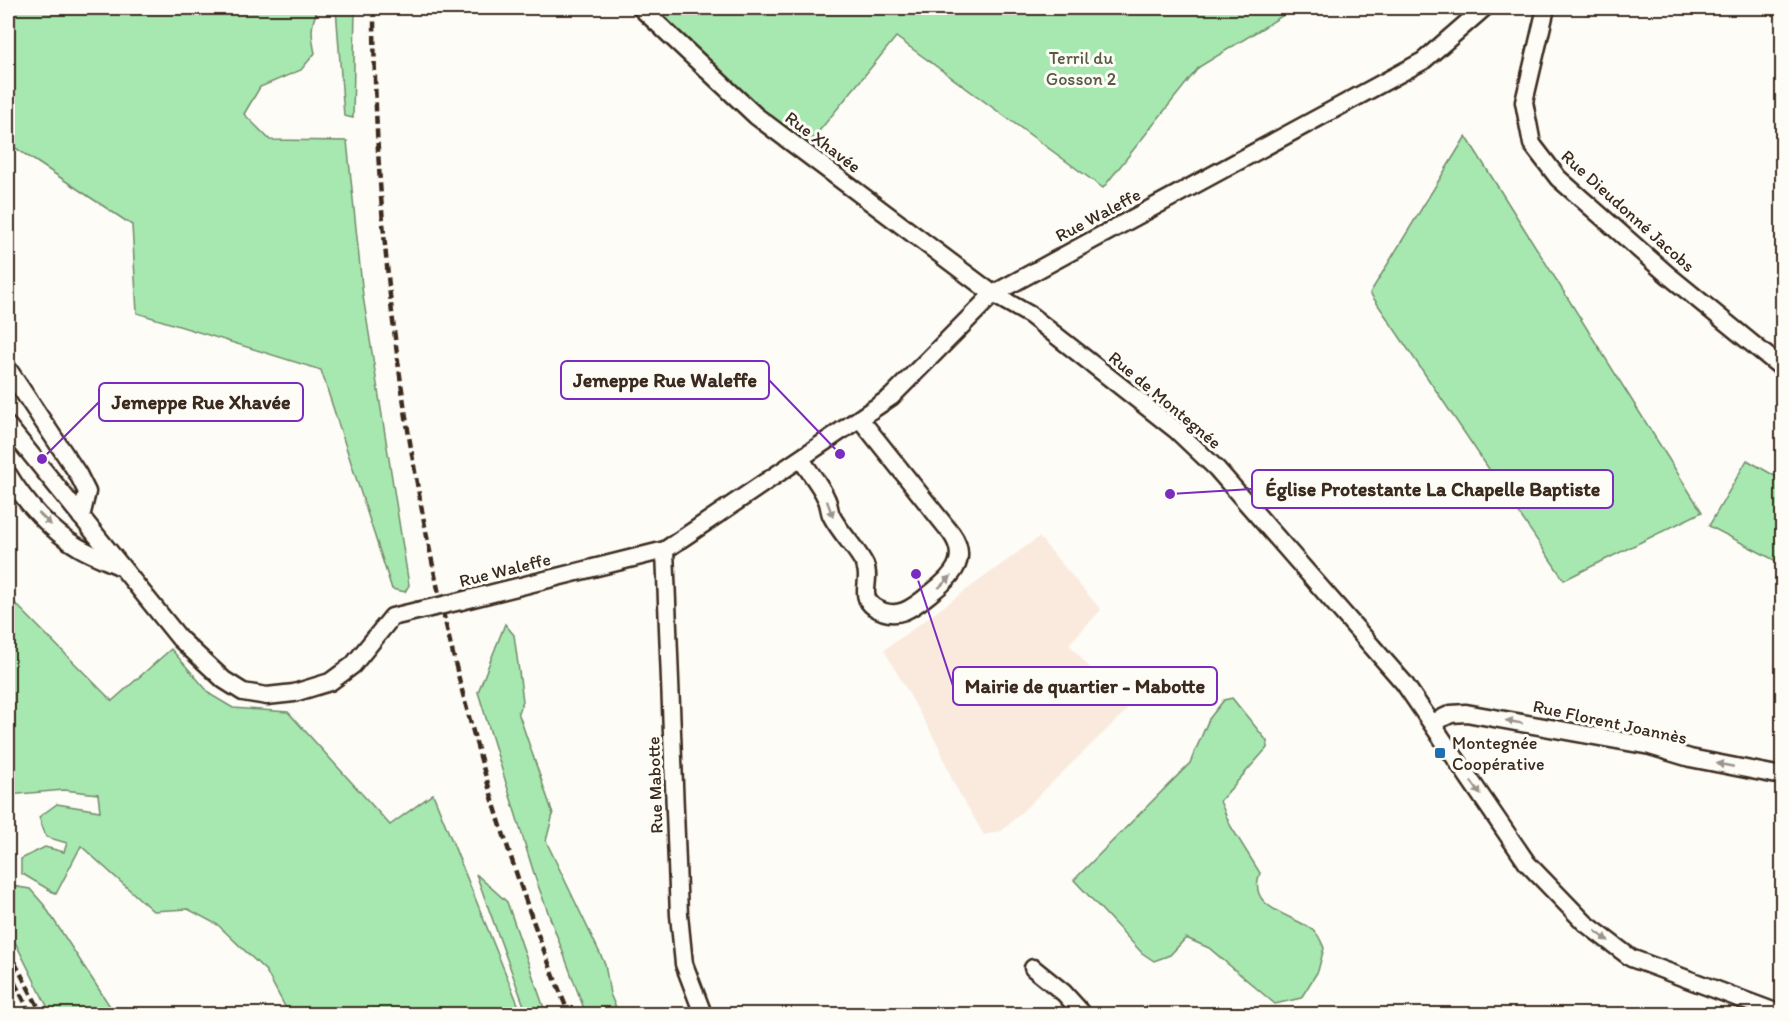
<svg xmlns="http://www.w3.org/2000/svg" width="1790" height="1022" viewBox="0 0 1790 1022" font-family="Itim,sans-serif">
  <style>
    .built { fill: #faeade }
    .green { fill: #a7e8b1; stroke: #718968; stroke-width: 1.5 }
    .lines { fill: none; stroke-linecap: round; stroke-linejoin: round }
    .minor-casing { stroke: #3b2a1e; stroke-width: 21 }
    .minor { stroke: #fdfcf7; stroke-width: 16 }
    .rail { stroke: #3b2a1e; stroke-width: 4.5; stroke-dasharray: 9 4.5; stroke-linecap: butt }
    .minor-bridge-casing { stroke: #3b2a1e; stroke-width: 21; stroke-linecap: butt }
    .minor-bridge { stroke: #fdfcf7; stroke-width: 16 }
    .oneway { fill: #9c938a }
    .poi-dot { fill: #1f6fb2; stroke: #fdfcf7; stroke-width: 2 }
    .labels { text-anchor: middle; stroke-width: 6; stroke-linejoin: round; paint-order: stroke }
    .park-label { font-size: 18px; fill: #565a43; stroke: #fdfcf7 }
    .street-label { font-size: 18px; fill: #3b2a1e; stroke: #fdfcf7 }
    .poi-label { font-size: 18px; fill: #3b2a1e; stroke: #fdfcf7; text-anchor: start }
    .leader { fill: none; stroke: #7b2cbf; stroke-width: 2 }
    .callout-dot { fill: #7b2cbf; stroke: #fdfcf7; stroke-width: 2 }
    .callout { fill: #fdfcf7; stroke: #7b2cbf; stroke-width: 2 }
    .callout-label { font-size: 20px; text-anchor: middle; font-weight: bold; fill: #3b2a1e }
  </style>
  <rect width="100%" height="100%" fill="#fdfcf7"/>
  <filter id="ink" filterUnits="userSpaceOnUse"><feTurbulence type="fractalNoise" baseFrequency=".0167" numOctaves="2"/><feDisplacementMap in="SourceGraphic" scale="12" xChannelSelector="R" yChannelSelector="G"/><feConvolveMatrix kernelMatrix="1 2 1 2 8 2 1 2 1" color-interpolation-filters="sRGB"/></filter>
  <g filter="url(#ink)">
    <!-- built -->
    <path class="built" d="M1039 537 1101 610 1069 644 1127 710 1002 831 984 835 953 782 939 747 884 650Z"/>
    <!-- green -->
    <path class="green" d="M8 8H319C310 23 311 35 315 53L301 70 260 87 244 114 270 140 347 141 363 296 409 585 405 592 392 589 321 370 137 313 132 225 8 143Z
      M336 8H355L353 118 344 116Z
      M646 8H1295L1199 67 1103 188 896 37 802 152Z
      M1466 136 1702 512 1564 580 1370 293Z
      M1747 460 1782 480V564L1709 526Z
      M8 596 112 701 171 649 211 695 233 708 288 712 390 825 433 794 522 1014H289L266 971 218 925 188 909 153 911 81 846 56 894 21 873V859L45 847 64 852 67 843 46 837 39 817 57 804 100 811 98 794 64 790 8 795Z
      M505 624 514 635 523 701 518 712 553 814 546 841 605 964 610 994 619 1014H586L536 880 478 692Z
      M1232 698 1267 741V748L1220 801 1230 825 1260 873C1245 911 1298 915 1315 932 1319 935 1322 944 1324 948L1318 971 1301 998 1275 1004 1209 948 1186 938 1170 955 1154 961 1142 953 1074 880 1190 763 1209 719 1224 700Z
      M476 874 507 902 546 1014H527Z
      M8 883 12 886 30 889 44 905 115 1014H51L8 928Z"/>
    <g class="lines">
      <defs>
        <path id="minor" d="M641 8 756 116 993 294 1030 315 1176 430 1217 469 1404 683 1527 863 1585 923 1631 958 1781 1014
          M1546 8 1524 102 1532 144 1558 178 1668 275 1782 368
          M8 369 78 474 87 492 81 517
          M8 426 180 639 224 680 243 692 267 696 294 693 330 682 353 665 392 617 417 611
          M801 459C809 472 820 484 826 498 829 503 829 510 831 515 840 533 856 547 865 565 872 580 858 596 874 607 897 622 914 607 931 593 952 577 970 559 951 533L860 419
          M8 474C24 501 51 532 80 548 92 555 106 560 119 566
          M665 550 679 915 684 964 703 1014
          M461 601 665 550 891 397 993 294 1423 61 1484 8
          M1432 723 1451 714 1466 713 1650 746 1690 758 1782 776
          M1033 968 1064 993 1083 1014"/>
      </defs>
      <!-- minor casing -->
      <use href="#minor" class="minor-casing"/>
      <!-- minor -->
      <use href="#minor" class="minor"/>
      <!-- rail -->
      <path class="rail" d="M374 8C374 341 442 706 569 1014
        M8 950 42 1014
        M8 970 31 1014"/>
      <defs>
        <path id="minor-bridge" d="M417 611 461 601"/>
      </defs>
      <!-- minor-bridge casing -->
      <use href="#minor-bridge" class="minor-bridge-casing"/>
      <!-- minor-bridge -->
      <use href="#minor-bridge" class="minor-bridge"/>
    </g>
    <!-- one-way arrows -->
    <defs><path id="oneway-solid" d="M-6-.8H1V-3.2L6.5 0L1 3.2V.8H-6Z" transform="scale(1.5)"/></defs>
    <g class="oneway">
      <use href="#oneway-solid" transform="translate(830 509) rotate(70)"/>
      <use href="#oneway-solid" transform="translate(45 519) rotate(44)"/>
      <use href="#oneway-solid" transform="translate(945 582) rotate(-43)"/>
      <use href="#oneway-solid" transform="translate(1514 722) rotate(-170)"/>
      <use href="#oneway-solid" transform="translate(1725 765) rotate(-169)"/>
      <use href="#oneway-solid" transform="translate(1476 788) rotate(55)"/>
      <use href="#oneway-solid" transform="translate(1602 936) rotate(37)"/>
    </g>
  </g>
  <!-- markers -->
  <rect class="poi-dot" x="1434" y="747" width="12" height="12" rx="3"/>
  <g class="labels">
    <!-- park labels -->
    <g class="park-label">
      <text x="1081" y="64">Terril du<tspan x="1081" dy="21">Gosson 2</tspan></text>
    </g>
    <!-- street labels -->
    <g class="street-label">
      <text transform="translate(823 142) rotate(37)" y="6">Rue Xhavée</text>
      <text transform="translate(1628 211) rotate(42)" y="6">Rue Dieudonné Jacobs</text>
      <text transform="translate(1098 215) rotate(-28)" y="6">Rue Waleffe</text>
      <text transform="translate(1165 400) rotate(40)" y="6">Rue de Montegnée</text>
      <text transform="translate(505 570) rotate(-14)" y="6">Rue Waleffe</text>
      <text transform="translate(1610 722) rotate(12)" y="6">Rue Florent Joannès</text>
      <text transform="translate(655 785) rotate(-92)" y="6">Rue Mabotte</text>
    </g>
    <!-- poi labels -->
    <g class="poi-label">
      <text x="1452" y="749">Montegnée<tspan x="1452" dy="21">Coopérative</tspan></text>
    </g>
  </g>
  <!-- callouts -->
  <path class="leader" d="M840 454L769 380M42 459L99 402M1170 494L1252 489M916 574L953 686"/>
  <g class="callout-dot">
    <circle cx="840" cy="454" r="6"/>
    <circle cx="42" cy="459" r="6"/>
    <circle cx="1170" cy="494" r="6"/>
    <circle cx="916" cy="574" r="6"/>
  </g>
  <g class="callout">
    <rect x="561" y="361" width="208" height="38" rx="6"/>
    <rect x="99" y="383" width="204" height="38" rx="6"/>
    <rect x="1252" y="470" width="361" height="38" rx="6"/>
    <rect x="953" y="667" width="264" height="38" rx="6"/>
  </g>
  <g class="callout-label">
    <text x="665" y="387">Jemeppe Rue Waleffe</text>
    <text x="201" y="409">Jemeppe Rue Xhavée</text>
    <text x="1433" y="496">Église Protestante La Chapelle Baptiste</text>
    <text x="1085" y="693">Mairie de quartier - Mabotte</text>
  </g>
  <!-- margin -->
  <rect width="1790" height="1022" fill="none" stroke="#fdfcf7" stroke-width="30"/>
  <rect x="15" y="15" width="1760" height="992" fill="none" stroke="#3b2a1e" stroke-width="2" filter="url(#ink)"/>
</svg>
